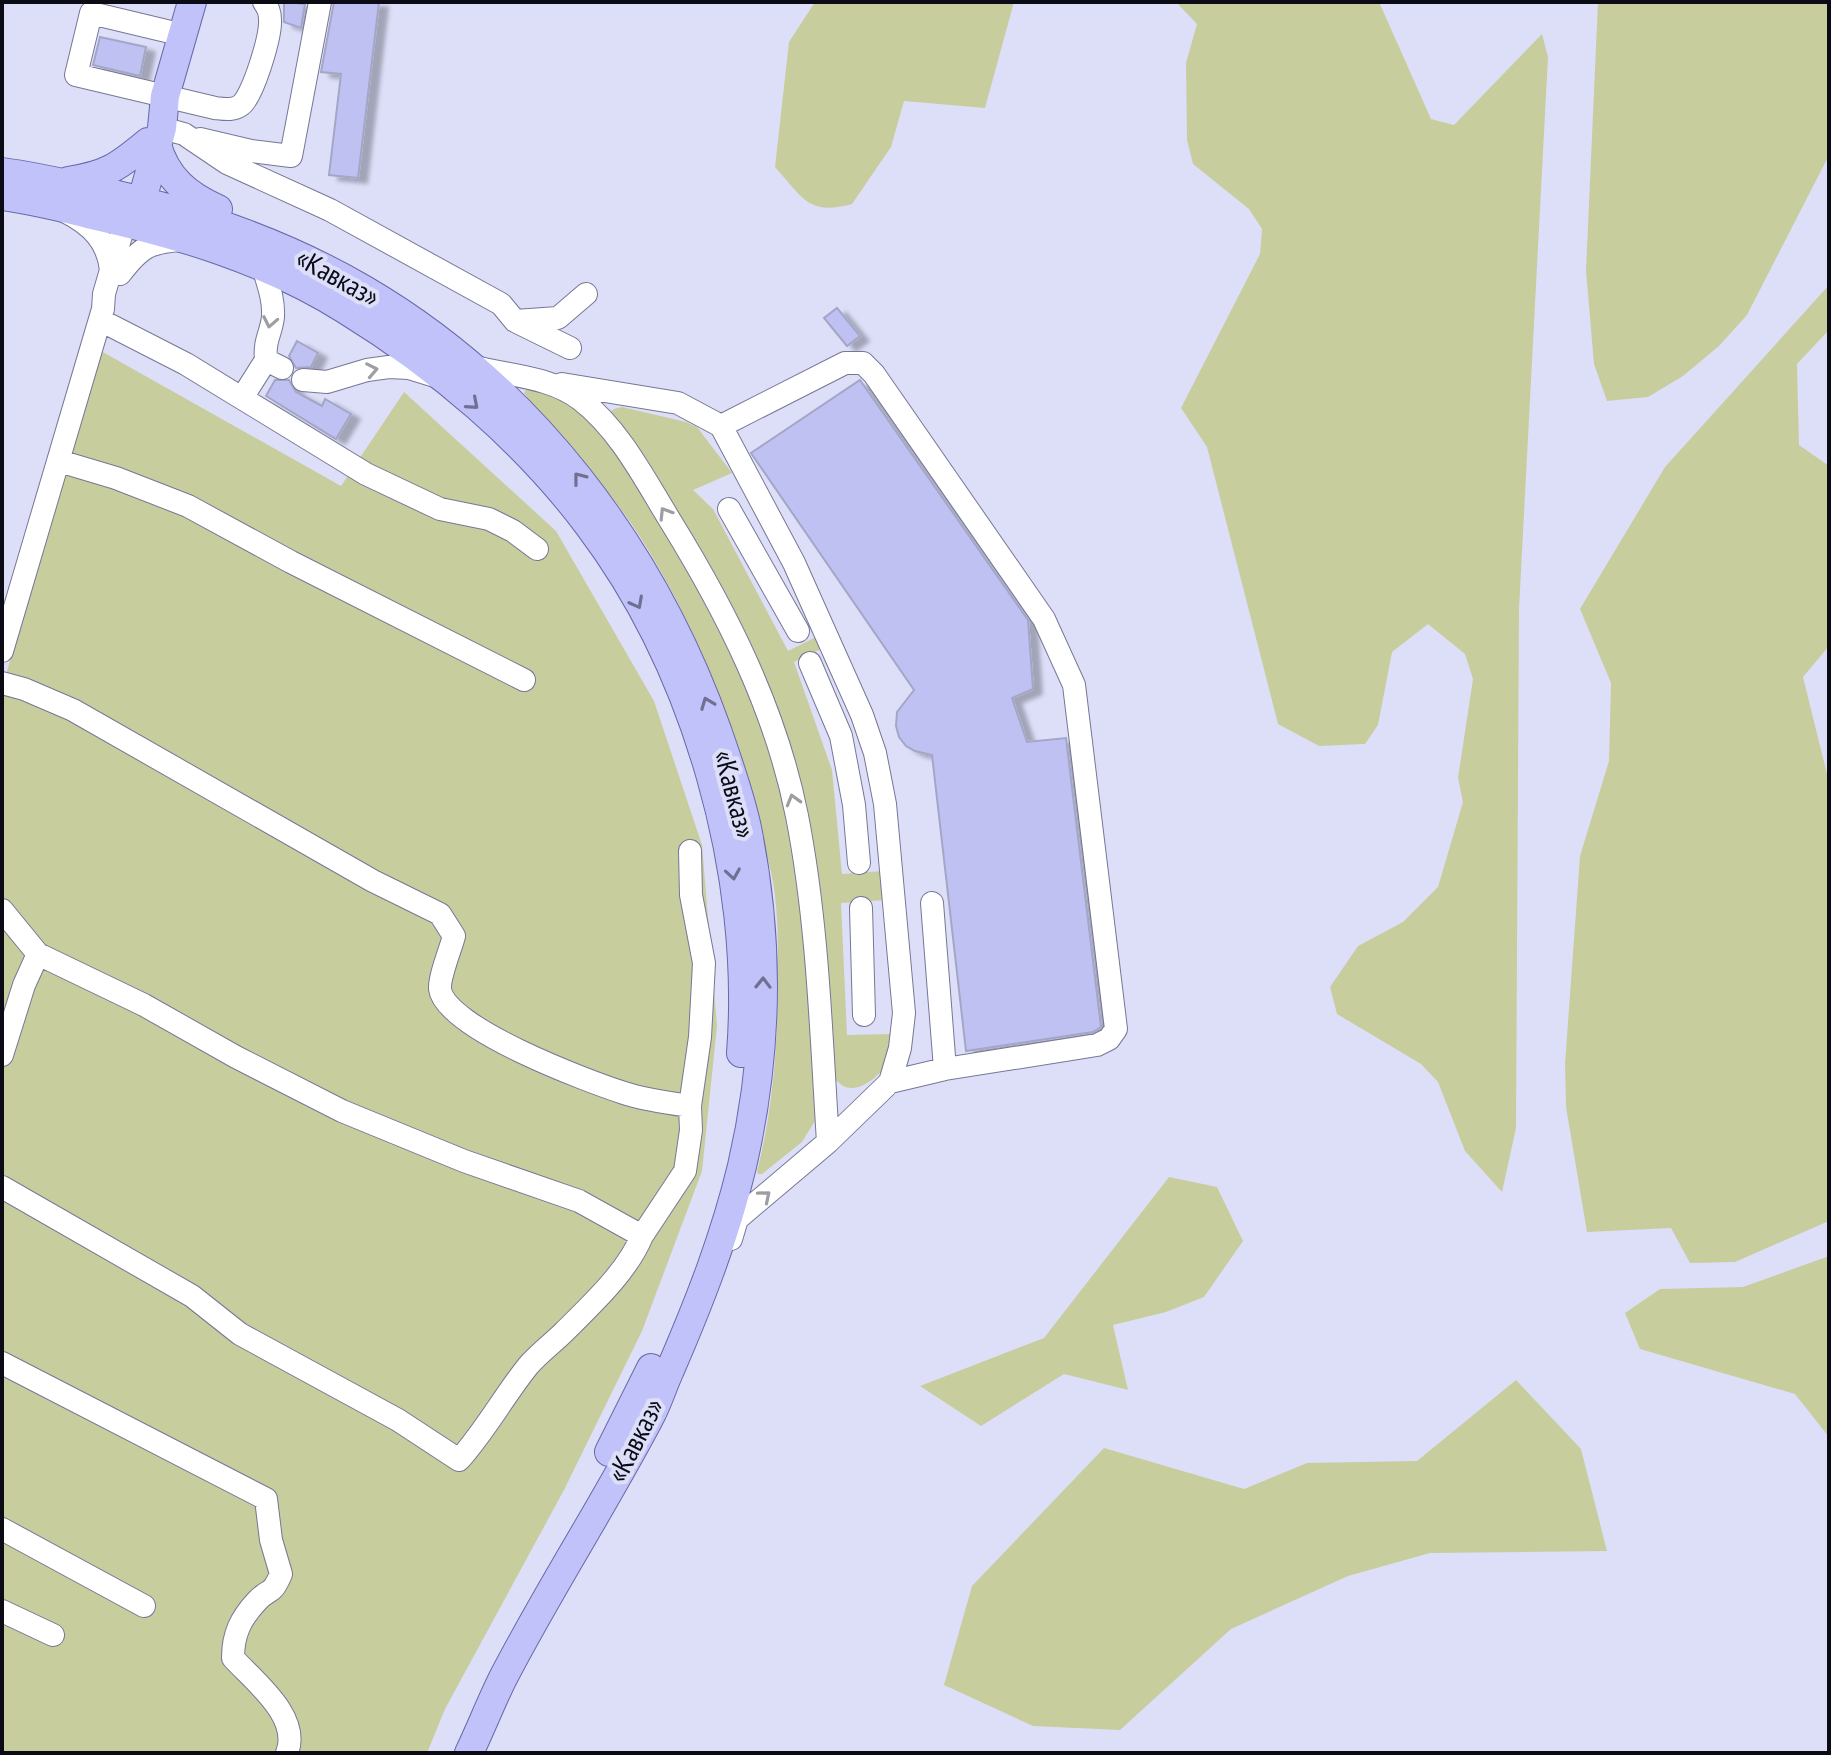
<svg xmlns="http://www.w3.org/2000/svg" width="1831" height="1755" viewBox="0 0 1831 1755" font-family="'PT Sans Narrow',sans-serif">
  <style>
    .green { fill: #c8cd9e }
    .building { fill: #bfc1f2; stroke: #a4a6c6; stroke-width: 2; filter: url(#shadow) }
    .lines { fill: none; stroke-linecap: round; stroke-linejoin: round }
    .minor-casing { stroke: #767795; stroke-width: 24 }
    .major-casing { stroke: #6768a8; stroke-width: 30 }
    .minor { stroke: #fff; stroke-width: 22 }
    .major { stroke: #c2c2fa; stroke-width: 28 }
    .oneway { stroke: #9d9da2 }
    .oneway2 { stroke: #707093 }
    .labels { text-anchor: middle; stroke-width: 8; stroke-linejoin: round; paint-order: stroke }
    .street-label { font-size: 28px; fill: #0b0b16; stroke: #dddff9 }
  </style>
  <defs>
    <filter id="shadow"><feDropShadow dx="9" dy="5" stdDeviation="2" flood-color="#0004"/></filter>
  </defs>
  <rect width="100%" height="100%" fill="#dddff9"/>
  <!-- green -->
  <path class="green" d="M815 2H1014L985 108 904 101 891 147 852 204C808 216 803 198 775 167L789 42Z
    M1176 2H1379L1431 119 1454 125 1542 34 1548 57 1519 609 1516 1128 1502 1192 1465 1151 1438 1082 1421 1064 1337 1014 1330 987 1358 946 1403 922 1438 887 1463 802 1458 778 1473 679 1465 654 1428 624 1392 652 1378 725 1365 744 1319 746 1278 724 1207 447 1181 408 1260 254 1262 229 1249 209 1193 164 1187 140 1186 63 1197 24Z
    M1598 2H1829V159L1826 161 1747 315 1719 346 1683 376 1648 397 1607 401 1594 364 1586 271Z
    M1829 285V330L1797 364 1799 445 1829 466V646L1803 677 1829 782V1221L1735 1262 1690 1263 1671 1228 1587 1232 1566 1107 1565 1064 1580 856 1609 761 1611 683 1580 609 1665 467Z
    M101 351 341 486 404 392 556 531 654 701 702 845 717 1026 702 1171 642 1331 564 1490 445 1709 427 1753H2V688Z
    M527 388 565 398 604 435 688 565 734 652 762 722 789 821 803 917 813 1015 815 1121 802 1142 762 1174H758L757 1171C774 1106 778 1039 778 973 778 945 778 916 774 888 771 868 765 849 760 829 736 724 694 620 635 529 602 480 560 439 524 393Z
    M622 407 686 422 697 427 732 473 693 490 713 509 788 651 820 635 823 648 794 662 832 770 842 874 882 871 886 900 841 903 847 1035 891 1034C890 1042 890 1053 888 1061 883 1073 864 1089 851 1088 844 1088 839 1083 834 1078L776 716 609 413 614 409Z
    M1169 1177 1217 1187 1243 1241 1204 1297 1166 1312 1113 1325 1128 1390 1064 1374 981 1426 920 1386 1044 1338Z
    M1829 1256V1437L1795 1394 1640 1349 1625 1313 1660 1289 1743 1287Z
    M1516 1380 1581 1449 1607 1551 1430 1553 1348 1576 1231 1629 1120 1730 1033 1726 944 1685 972 1586 1104 1448 1244 1489 1307 1463 1417 1461Z"/>
  <!-- building -->
  <path class="building" d="M284 2 305 4 301 28 284 22Z
    M334 2H379L358 178 329 175 341 74 321 72Z
    M100 37 146 47 140 76 93 65Z
    M837 308 860 336 847 346 824 318Z
    M297 341 318 353 311 367 296 368 289 356Z
    M275 380H289L296 392 322 406 325 399 351 414 336 439 266 396Z
    M860 380 1028 620 1033 689 1012 698 1027 742 1066 738 1101 1027 1093 1032 966 1051 932 755 915 751 906 746 899 737 896 726 897 712 914 690 751 453Z"/>
  <g class="lines">
    <defs>
      <path id="minor" d="M183 35 91 13 76 75 215 108C224 109 233 111 241 105 253 96 271 36 270 20 270 12 268 8 264 2
        M162 128 184 134 227 163 330 210 501 304 515 321 558 318 586 294
        M200 139 251 151 291 156 320 2
        M66 212C92 225 108 242 111 270
        M263 267C268 284 274 299 273 317 271 334 264 340 266 360L282 368
        M120 274C140 248 148 242 182 240
        M100 320 186 364 366 474 440 509 489 519 513 531 537 549
        M517 322 570 348
        M472 366C508 376 550 376 581 400 620 430 645 480 671 522 727 613 776 710 797 816 818 923 821 1034 828 1142L737 1219 731 1239
        M303 380 327 382 367 370 389 367 409 368 435 376
        M562 384 678 403 721 426 794 563 862 715 875 753 885 804 904 1013 900 1048 890 1082 828 1142
        M242 398 266 360
        M721 426 845 363H863L874 374 1044 619 1074 685 1116 1029 1109 1039 1097 1045 945 1069
        M59 461 116 478 188 506 291 562 524 680
        M729 509 798 631
        M2 651 103 309 104 294 125 222
        M810 663 841 736 854 805 859 863
        M2 683 24 689 73 710 373 881 440 914 454 936C451 948 439 977 440 989 445 1028 587 1081 624 1093 645 1100 668 1103 690 1106L700 1037 704 963 691 895 690 851
        M861 908 864 1015
        M2 910 38 954 144 1005 236 1057 342 1111 464 1161 579 1201 642 1236 685 1171 691 1130 690 1106
        M2 1055 24 985 38 954
        M890 1082 945 1069 932 903
        M2 1187 192 1296 240 1334 398 1420 459 1460C485 1431 504 1396 528 1366 539 1353 553 1343 564 1332 592 1304 627 1272 642 1236
        M2 1363 266 1499 271 1540 281 1574C271 1597 270 1587 257 1601 240 1619 233 1635 233 1658 255 1682 301 1717 287 1753
        M2 1529 144 1606
        M2 1611 53 1635"/>
      <path id="major" d="M157 145C166 178 188 196 218 209
        M2 172C40 177 76 186 113 194 201 215 284 243 363 289 531 387 652 548 717 730 728 762 740 795 747 828 770 941 768 1054 742 1166 725 1237 699 1303 670 1370 663 1385 658 1402 650 1417 604 1505 549 1589 503 1678 491 1702 481 1728 469 1753
        M68 181C107 175 118 167 148 142
        M2 196C31 200 60 207 88 214 178 234 267 260 346 310 437 366 525 440 589 526 697 669 755 875 741 1053
        M137 218 162 128 165 96 192 2
        M609 1452 651 1368"/>
    </defs>
    <!-- minor casing -->
    <use href="#minor" class="minor-casing"/>
    <!-- major casing -->
    <use href="#major" class="major-casing"/>
    <!-- minor -->
    <use href="#minor" class="minor"/>
    <!-- major -->
    <use href="#major" class="major"/>
  </g>
  <!-- one-way arrows -->
  <defs><path id="oneway-chevron" d="M-2-3.5L2.5 0L-2 3.5" fill="none" stroke-width="1.6" stroke-linecap="round" stroke-linejoin="round" transform="scale(2)"/></defs>
  <g class="oneway">
    <use href="#oneway-chevron" transform="translate(270 322) rotate(101)"/>
    <use href="#oneway-chevron" transform="translate(372 370) rotate(-11)"/>
    <use href="#oneway-chevron" transform="translate(665 513) rotate(-122)"/>
    <use href="#oneway-chevron" transform="translate(793 800) rotate(-106)"/>
    <use href="#oneway-chevron" transform="translate(765 1196) rotate(-40)"/>
  </g>
  <g class="oneway2">
    <use href="#oneway-chevron" transform="translate(473 404) rotate(41)"/>
    <use href="#oneway-chevron" transform="translate(579 478) rotate(-128)"/>
    <use href="#oneway-chevron" transform="translate(637 603) rotate(62)"/>
    <use href="#oneway-chevron" transform="translate(707 703) rotate(-111)"/>
    <use href="#oneway-chevron" transform="translate(733 874) rotate(81)"/>
    <use href="#oneway-chevron" transform="translate(763 983) rotate(-89)"/>
  </g>
  <g class="labels">
    <!-- street labels -->
    <g class="street-label">
      <text transform="translate(338 277) rotate(29)" y="10">«Кавказ»</text>
      <text transform="translate(735 794) rotate(75)" y="10">«Кавказ»</text>
      <text transform="translate(635 1440) rotate(-63)" y="10">«Кавказ»</text>
    </g>
  </g>
  <!-- border -->
  <rect width="1831" height="1755" fill="none" stroke="#0b0b16" stroke-width="8"/>
</svg>
